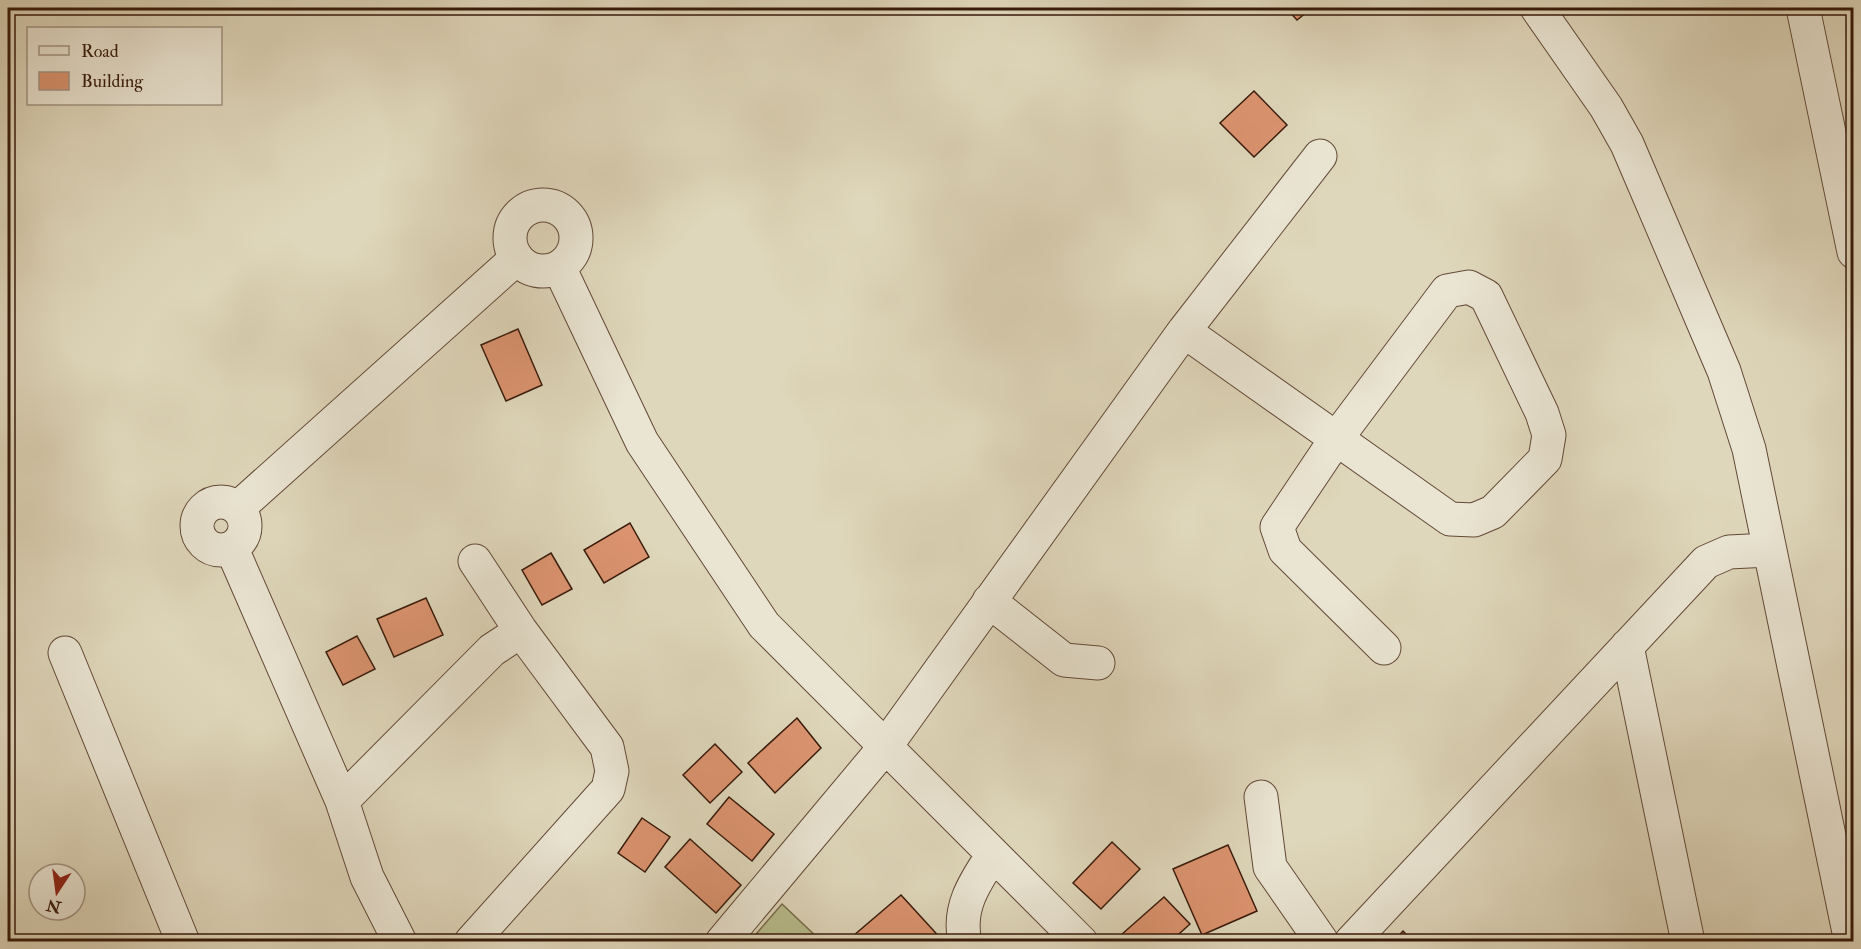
<svg xmlns="http://www.w3.org/2000/svg" width="1861" height="949" viewBox="0 0 1861 949" font-family="'IM FELL Double Pica',serif">
  <style>
    .green { fill: #b8bc8b; stroke: #786b4b; stroke-width: 1.5 }
    .building { fill: #dc9470; stroke: #381a0b; stroke-width: 1.5 }
    .lines { fill: none; stroke-linecap: round; stroke-linejoin: round }
    .street-casing { stroke: #624937; stroke-width: 35 }
    .street { stroke: #eae5d3; stroke-width: 33 }
  </style>
  <rect width="100%" height="100%" fill="#dfd7bb"/>
  <filter id="stains"><feTurbulence type="fractalNoise" baseFrequency=".00333" numOctaves="4"/><feColorMatrix values="0 0 0 0 .2 0 0 0 0 .09 0 0 0 0 .02 0 0 0 .5 -.17"/></filter>
  <radialGradient id="worn" r=".72"><stop offset=".6" stop-color="#630" stop-opacity="0"/><stop offset="1" stop-color="#630" stop-opacity=".3"/></radialGradient>
  <!-- green -->
  <path class="green" d="M782 904 821 941H750Z"/>
  <!-- building -->
  <path class="building" d="M1286 8H1312L1297 20Z
    M1254 91 1287 125 1254 157 1220 123Z
    M518 329 542 385 506 401 481 345Z
    M630 523 649 557 604 583 584 550Z
    M551 553 572 589 542 605 522 570Z
    M426 598 443 635 394 657 377 619Z
    M357 636 375 669 343 685 326 652Z
    M797 718 821 748 775 793 748 763Z
    M715 744 742 772 710 803 683 775Z
    M729 797 774 834 752 861 707 824Z
    M642 818 670 837 645 872 618 853Z
    M690 839 741 885 716 913 665 867Z
    M1112 842 1140 869 1101 909 1073 883Z
    M1228 845 1257 911 1202 935 1173 869Z
    M901 895 944 942H846Z
    M1164 897 1190 924 1170 942H1127L1121 935Z
    M1403 931 1413 942H1393Z"/>
  <g class="lines">
    <defs>
      <path id="street" d="M1537 8 1606 107 1627 144 1724 371 1749 449 1851 942
        M1803 8 1854 252
        M510 238a33 33 0 1 1 66 0a33 33 0 1 1-66 0Z
        M559 267 642 442 764 625 1081 942
        M1184 331 1320 156
        M197 526a24 24 0 1 1 48 0a24 24 0 1 1-48 0Z
        M238 508 517 258
        M232 549 342 801 367 877 400 942
        M475 561 521 631
        M989 601 1064 660 1098 663
        M1627 646 1688 942
        M65 653 183 942
        M1261 797 1270 867 1322 942
        M342 801 492 650 521 631 607 747 612 771 608 789 471 942
        M722 942 885 747 1184 331 1450 519 1474 520 1493 512 1545 459 1549 435 1542 413 1486 296 1469 287 1447 291 1336 439 1277 527 1285 550 1384 648
        M965 942C957 908 975 882 992 856
        M1351 942 1706 562 1729 552 1769 550"/>
    </defs>
    <!-- street casing -->
    <use href="#street" class="street-casing"/>
    <!-- street -->
    <use href="#street" class="street"/>
  </g>
  <!-- margin -->
  <rect width="1861" height="949" fill="none" stroke="#dfd7bb" stroke-width="30"/>
  <rect x="9" y="9" width="1843" height="931" fill="none" stroke="#381a0b" stroke-width="3"/>
  <rect x="15" y="15" width="1831" height="919" fill="none" stroke="#381a0b" stroke-width="1.5"/>
  <!-- legend -->
  <rect x="27" y="27" width="195" height="78" fill="#eae5d3" stroke="#a39483" stroke-width="1.5"/>
  <rect x="39" y="46" width="30" height="9" fill="#eae5d3" stroke="#a39483" stroke-width="1.5"/>
  <text x="81" y="57" font-size="18" fill="#381a0b">Road</text>
  <rect x="39" y="72" width="30" height="18" fill="#dc9470" stroke="#a39483" stroke-width="1.5"/>
  <text x="81" y="87" font-size="18" fill="#381a0b">Building</text>
  <!-- north arrow -->
  <g transform="translate(57 892) rotate(193)"><circle r="28" fill="#eae5d3" stroke="#a39483" stroke-width="1.5"/>
  <path d="M0-4.5L10 22L0 15L-10 22Z" fill="#8f2418"/>
  <text y="-9" font-size="16" font-weight="bold" text-anchor="middle" fill="#381a0b">N</text>
  </g>
  <rect width="100%" height="100%" filter="url(#stains)"/>
  <rect width="100%" height="100%" fill="url(#worn)"/>
</svg>
